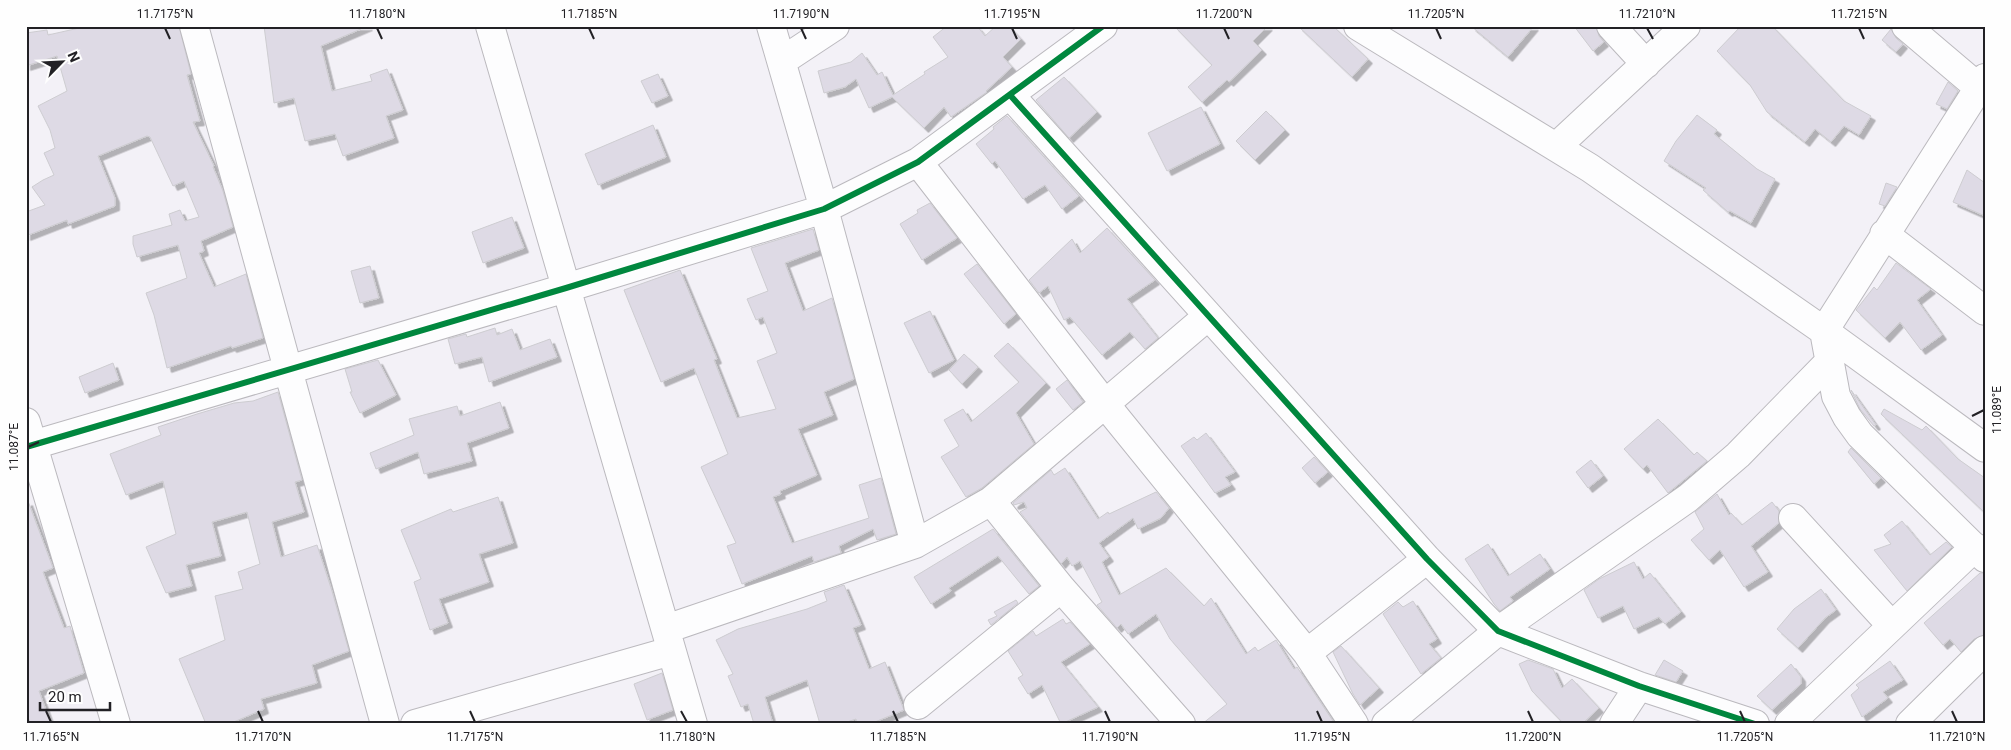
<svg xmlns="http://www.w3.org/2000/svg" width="2011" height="750" viewBox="0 0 2011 750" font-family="Roboto,sans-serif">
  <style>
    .building { fill: #dedae5; stroke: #cdccd0; filter: url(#shadow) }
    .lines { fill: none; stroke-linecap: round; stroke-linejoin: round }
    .minor-casing { stroke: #bbb9be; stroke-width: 30 }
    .minor { stroke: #fdfdfe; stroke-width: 28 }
    .cycleway-casing { stroke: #fefefe; stroke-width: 9 }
    .cycleway { stroke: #00873e; stroke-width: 6 }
    .ticks { fill: none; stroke: #222125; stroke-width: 2 }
    .neatline { fill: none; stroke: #222125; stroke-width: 2 }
    .ticks-label { font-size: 12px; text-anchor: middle; fill: #222125 }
  </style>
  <defs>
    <filter id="shadow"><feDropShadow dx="4.5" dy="4.5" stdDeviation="0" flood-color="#0004"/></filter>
  </defs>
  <rect width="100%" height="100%" fill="#f3f1f7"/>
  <!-- building -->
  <path class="building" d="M88 26H179L191 74 187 75 200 121 193 122 214 166 213 167 223 191 233 227 201 241 204 251 199 253 214 287 246 274 263 338 232 348 231 346 167 368 154 315 146 293 187 278 178 245 137 257 133 244V236L172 225 169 214 180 210 185 221 199 217 184 181 173 186 150 137 147 136 98 156 115 198V206L68 224 67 220 26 236V212L45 205 32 187 43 180 54 175 44 153 55 148 50 130 38 106 67 91 57 56 26 66V33L47 30 48 35Z
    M264 26H368L321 46 332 91 372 81 370 75 387 69 403 110 386 116 394 138 343 156 335 134 305 141 294 98 274 103Z
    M947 26H977L985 36 996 26H1009L1021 39 1003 57 1012 67 986 91 987 92 951 117 944 107 924 128 892 97 869 108 856 79 845 87 824 93 818 71 851 62 862 53 877 75 882 72 893 95 925 74 924 72 948 57 933 37Z
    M1174 26H1268L1253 41 1262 50 1229 82 1227 80 1202 102 1188 87 1212 65Z
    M1298 26H1333L1368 59 1352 77Z
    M1471 26H1534L1508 57Z
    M1574 26H1596L1599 36 1604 42 1593 51Z
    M1741 26H1772L1844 101 1871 116 1859 135 1844 126 1831 142 1815 129 1805 142 1767 112 1750 85 1717 51Z
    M1891 29 1896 38 1903 44 1896 52 1882 40Z
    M658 74 668 96 652 103 641 81Z
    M1064 77 1097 112 1069 138 1036 100Z
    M1948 82 1958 91 1947 109 1936 104Z
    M1201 107 1220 144 1167 171 1148 133Z
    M1266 111 1285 130 1255 160 1236 141Z
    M1697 115 1717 130 1714 134 1757 169 1775 179 1751 223 1730 211 1728 212 1703 190 1706 188 1664 161 1676 141Z
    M1007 116 1079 196 1062 209 1045 185 1023 199 995 161 992 164 976 144 994 129 993 127Z
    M653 125 666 157 598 185 585 154Z
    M1967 170 1985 183V216L1953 202Z
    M1886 183 1897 187 1885 206 1879 204Z
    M930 203 957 238 922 260 900 224 918 213 917 210Z
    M512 217 524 248 483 263 472 232Z
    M1107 228 1155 280 1127 299 1158 338 1145 349 1130 332 1102 355 1070 317 1064 320 1048 286 1039 293 1029 280 1072 239 1080 253Z
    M813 229 819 250 785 263 803 311 832 298 854 379 824 392 833 415 798 429 817 475 780 491 781 494 773 497 792 543 869 518 859 485 881 478 896 534 877 540 873 529 839 546 841 553 814 562 812 556 742 584 727 546 736 543 701 467 728 454 694 368 661 382 624 290 680 270 717 359 714 360 737 418 776 409 757 361 777 353 763 317 756 320 747 299 768 291 751 248Z
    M1896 263 1931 289 1917 300 1942 335 1921 350 1900 322 1885 338 1856 310 1874 287 1877 290Z
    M977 264 1016 314 1004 324 964 274Z
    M370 266 379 298 360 303 351 271Z
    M930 311 954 360 929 373 904 323Z
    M495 328 497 335 512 329 520 350 550 339 557 357 489 382 482 357 455 364 448 339 466 334 467 337Z
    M1008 343 1046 383 1016 413 1034 444 982 488 966 497 941 457 959 446 944 420 963 409 971 422 1019 382 994 356Z
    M964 354 978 367 962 384 949 370Z
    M378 360 396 395 360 413 350 392H352L345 369Z
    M113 363 119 380 85 393 79 377Z
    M1067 380 1083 402 1073 410 1056 389Z
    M1851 390 1876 425 1874 426 1860 409Z
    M278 392 302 480 295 482 304 512 272 522 281 557 317 545 332 591 349 651 312 665 317 683 261 699 264 709 229 724H206L179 659 225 640 215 596 243 589 238 572 260 564 247 512 212 522 221 556 186 565 192 586 166 593 146 547 176 534 163 481 126 495 110 454 161 435 158 427 197 414 234 403 253 401Z
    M500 402 509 428 467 443 472 461 424 474 418 452 376 469 370 453 414 435 409 419 457 406 460 416Z
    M1884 409 1922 430 1926 426 1958 459 1985 478V513L1881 414Z
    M1658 419 1694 455 1697 452 1707 461 1668 493 1647 465 1643 469 1624 449Z
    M1206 433 1235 472 1225 477 1231 485 1215 493 1181 446 1194 437 1197 440Z
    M1851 448 1881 478 1874 484 1848 452Z
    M1314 457 1328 472 1315 483 1302 468Z
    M1591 460 1603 476 1588 488 1576 472Z
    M1065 468 1098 519 1108 512 1109 514 1156 492 1169 508 1161 518 1138 529 1133 518 1099 543 1109 557 1102 562 1119 595 1166 568 1204 606 1211 598 1246 654 1255 647 1258 651 1276 640 1294 669 1297 667 1335 724H1202L1227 704 1170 639 1156 614 1128 634 1121 624 1117 628 1097 605 1102 602 1080 561 1072 566 1067 557 1061 564 1020 512 1027 508 1024 502 1014 505 1013 503 1051 470 1054 475Z
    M1717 494 1729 515 1731 513 1742 525 1772 502 1779 511V523L1751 546 1768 572 1744 587 1720 550 1709 560 1691 540 1704 529 1695 512Z
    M498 497 513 543 479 554 489 582 439 599 448 623 430 630 414 582 421 579 401 530 451 509 453 512Z
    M28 501 53 568 43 572 64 628 70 626 84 673 39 691 51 724H31L26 713V502Z
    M1902 521 1930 555 1946 542 1952 547 1907 591 1874 550 1891 544 1884 535Z
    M993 529 1039 586 1029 594 998 556 949 588 951 591 931 604 914 577Z
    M1488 544 1508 576 1540 554 1550 569 1510 597 1513 601 1500 611 1494 604 1465 559Z
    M1634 562 1643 579 1650 573 1681 612 1665 624 1659 617 1634 629 1623 606 1598 618 1584 590 1599 579Z
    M1980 573H1985V635L1974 639 1961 652 1950 639 1943 645 1924 623Z
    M844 585 861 625 853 628 869 669 885 662 904 710 870 724H857L856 719 841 724H820L807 680 765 697 773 724H754L748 704 741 707 728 676 733 674 716 640 738 629 807 609 827 601 824 592Z
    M1821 589 1836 610 1825 618 1798 648 1777 629 1794 609Z
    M1016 600 1018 603 991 625 988 620 997 616 994 612Z
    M1413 601 1437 639 1429 644 1441 658 1421 674 1383 614 1398 602 1403 607Z
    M1063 619 1066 624 1070 622 1090 644 1061 662 1098 707 1061 724 1042 685 1028 694 1018 678 1023 675 1008 651 1033 631 1036 636Z
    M1341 646 1379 688 1360 705 1353 694 1333 652Z
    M1528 660 1553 669 1562 688 1572 679 1599 708 1582 724H1564L1532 691 1519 664Z
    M1664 660 1683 671 1676 682 1655 675Z
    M1890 661 1903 680 1883 692 1888 698 1862 717 1851 695 1859 688 1856 685Z
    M1791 664 1801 677V684L1772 710 1757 696Z
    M662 673 673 710 647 720 634 684Z"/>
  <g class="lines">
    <defs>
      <path id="minor" d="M194 26 385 724
        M490 26 693 724
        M771 26 824 209 915 544
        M1358 26 1590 168 1824 331 1985 448
        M1611 26 1646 64
        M1906 26 1985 93
        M782 61 835 26
        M1985 78 1824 331 1836 396 1847 417 1860 435 1985 558
        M1010 95 1427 559 1498 631 1639 686 1755 724
        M1556 147 1686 26
        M918 162 1105 404 1307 653 1354 724
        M1884 234 1985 311
        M26 422 116 724
        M26 447 566 288 824 209 918 162 1103 26
        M991 501 1061 588 1181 724
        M1793 518 1892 626
        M666 629 915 544 991 501 1208 316
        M1307 653 1427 559
        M918 705 1061 588
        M415 724 671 651
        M1386 724 1498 631 1688 498 1738 455 1830 361
        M1614 724 1639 686
        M1789 724 1975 547
        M1910 724 1985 650"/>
    </defs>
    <!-- minor casing -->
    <use href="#minor" class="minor-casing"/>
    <!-- minor -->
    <use href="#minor" class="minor"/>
    <defs>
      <path id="cycleway" d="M1010 95 1427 559 1498 631 1639 686 1755 724
        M26 447 566 288 824 209 918 162 1103 26"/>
    </defs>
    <!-- cycleway casing -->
    <use href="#cycleway" class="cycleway-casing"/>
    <!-- cycleway -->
    <use href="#cycleway" class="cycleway"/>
  </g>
  <!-- ticks -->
  <path class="ticks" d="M165 28 170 39M377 28 382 39M589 28 594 39M801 28 806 39M1012 28 1017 39M1224 28 1229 39M1436 28 1441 39M1647 28 1653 39M1859 28 1864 39M1972 416 1984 410M28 447 39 442M46 711 51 722M258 711 263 722M470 711 475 722M681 711 687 722M893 711 898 722M1105 711 1110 722M1317 711 1322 722M1528 711 1533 722M1740 711 1745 722M1952 711 1957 722"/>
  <!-- border -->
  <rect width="2011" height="750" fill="none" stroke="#fefefe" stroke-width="55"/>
  <!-- north arrow -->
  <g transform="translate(62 62) rotate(66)" stroke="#fefefe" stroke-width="4" paint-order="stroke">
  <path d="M0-4L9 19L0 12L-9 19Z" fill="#222125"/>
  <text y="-8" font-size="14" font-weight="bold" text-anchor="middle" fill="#222125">N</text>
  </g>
  <!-- scale -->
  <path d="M40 702v8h70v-8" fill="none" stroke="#222125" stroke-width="2.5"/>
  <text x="48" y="702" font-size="15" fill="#222125" stroke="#fefefe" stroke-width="4" paint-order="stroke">20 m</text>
  <rect x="28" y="28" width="1956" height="694" class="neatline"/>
  <g class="ticks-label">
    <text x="165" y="18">11.7175°N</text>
    <text x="377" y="18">11.7180°N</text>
    <text x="589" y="18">11.7185°N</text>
    <text x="801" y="18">11.7190°N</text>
    <text x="1012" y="18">11.7195°N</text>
    <text x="1224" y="18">11.7200°N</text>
    <text x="1436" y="18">11.7205°N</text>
    <text x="1647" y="18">11.7210°N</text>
    <text x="1859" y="18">11.7215°N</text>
    <text transform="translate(1997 410) rotate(-90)" y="4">11.089°E</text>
    <text transform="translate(14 447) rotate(-90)" y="4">11.087°E</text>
    <text x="51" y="741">11.7165°N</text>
    <text x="263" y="741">11.7170°N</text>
    <text x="475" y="741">11.7175°N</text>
    <text x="687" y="741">11.7180°N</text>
    <text x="898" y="741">11.7185°N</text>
    <text x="1110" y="741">11.7190°N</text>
    <text x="1322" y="741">11.7195°N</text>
    <text x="1533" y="741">11.7200°N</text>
    <text x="1745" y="741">11.7205°N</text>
    <text x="1957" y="741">11.7210°N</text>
  </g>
</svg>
